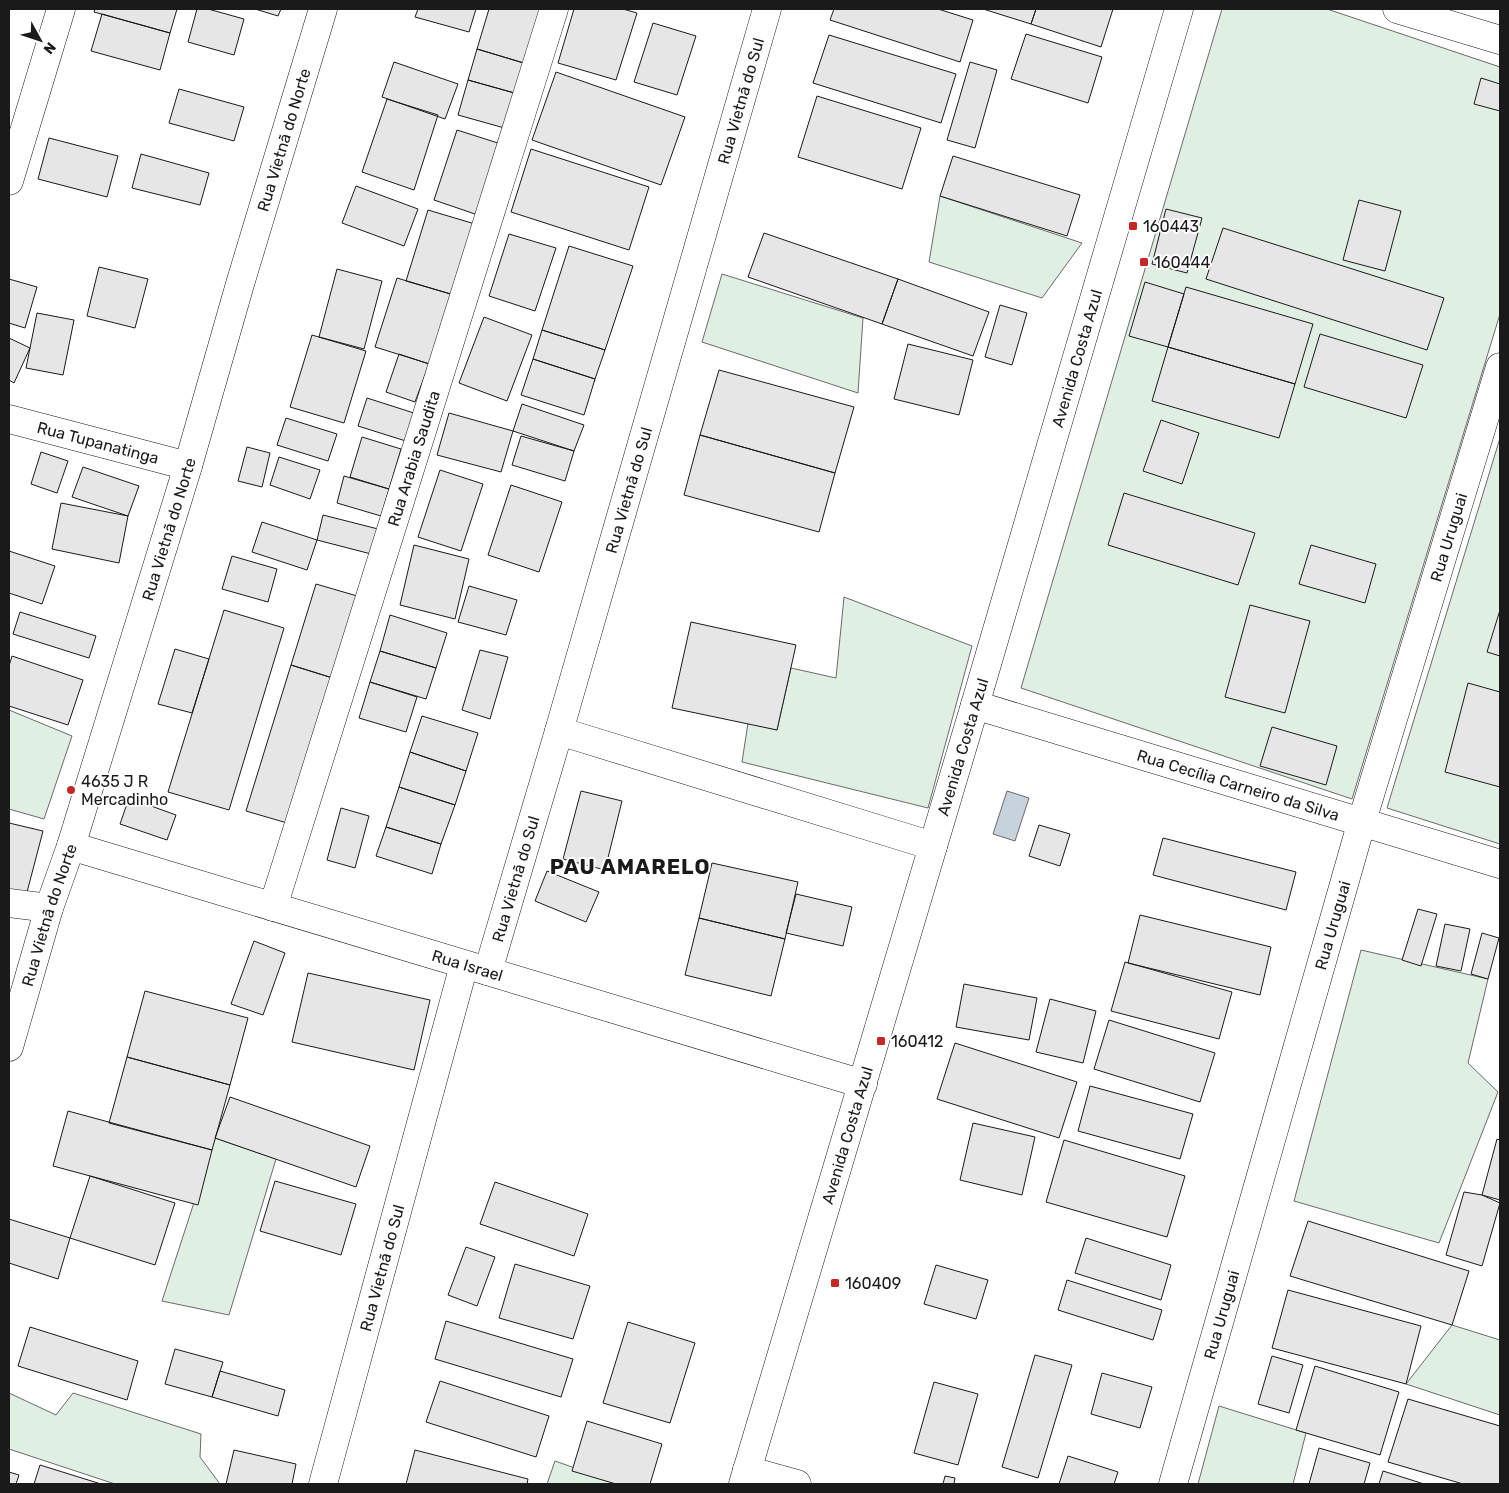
<svg xmlns="http://www.w3.org/2000/svg" width="1509" height="1493" viewBox="0 0 1509 1493" font-family="Rubik,sans-serif">
  <style>
    .green { fill: #e0efe3; stroke: #6a6a6a }
    .water { fill: #c6d2dc; stroke: #6a6a6a }
    .building { fill: #e6e6e6; stroke: #1a1a1a }
    .lines { fill: none; stroke-linecap: round; stroke-linejoin: round }
    .minor-casing { stroke: #1a1a1a; stroke-width: 29 }
    .tertiary-casing { stroke: #1a1a1a; stroke-width: 29 }
    .minor { stroke: #fff; stroke-width: 28 }
    .tertiary { stroke: #fff; stroke-width: 28 }
    .poi-dot { fill: #c62828; stroke: #fff; stroke-width: 2 }
    .labels { text-anchor: middle; stroke-width: 4; stroke-linejoin: round; paint-order: stroke }
    .street-label { font-size: 16px; fill: #1a1a1a; stroke: #fff }
    .poi-label { font-size: 16px; fill: #1a1a1a; stroke: #fff; text-anchor: start }
    .district-label { font-size: 21px; font-weight: bold; letter-spacing: 1px; fill: #1a1a1a; stroke: #fff }
  </style>
  <rect width="100%" height="100%" fill="#fff"/>
  <!-- green -->
  <path class="green" d="M1222 9H1327L1500 67V314L1352 799 1021 688Z
    M940 196 1082 243 1042 298 929 262Z
    M722 274 863 318 858 393 702 342Z
    M1500 438V844L1387 808Z
    M844 597 972 646 928 808 742 762 748 723 777 730 791 668 836 678Z
    M9 710 72 736 44 819 9 809Z
    M1361 950 1488 979 1468 1063 1498 1092 1439 1243 1294 1201Z
    M215 1138 276 1159 229 1315 162 1301Z
    M1452 1325 1500 1340V1415L1406 1384Z
    M9 1393 56 1415 73 1393 201 1434 200 1457 220 1484H115L9 1449Z
    M1219 1406 1306 1433 1293 1484H1198Z
    M555 1461 620 1484H547Z"/>
  <!-- water -->
  <path class="water" d="M1007 791 1029 798 1015 841 993 834Z"/>
  <!-- building -->
  <path class="building" d="M95 9H177L170 33 94 12Z
    M197 9H208L244 19 234 55 188 42Z
    M255 9H281L278 16Z
    M418 9H476L469 32 415 17Z
    M489 9H543L527 64 477 49Z
    M574 9H623L637 13 616 80 558 63Z
    M834 9H938L973 20 960 62 830 20Z
    M983 9H1036L1031 24Z
    M1036 9H1113L1101 47 1031 24Z
    M102 14 170 33 160 70 91 51Z
    M653 23 696 36 677 95 634 82Z
    M1026 34 1102 57 1088 103 1011 79Z
    M829 35 956 74 941 123 813 83Z
    M477 49 527 64 518 94 468 80Z
    M394 62 458 84 445 119 382 97Z
    M970 62 997 70 975 148 947 140Z
    M556 72 685 117 661 185 532 140Z
    M1481 78 1500 84V111L1474 104Z
    M468 80 518 94 508 129 458 115Z
    M179 89 244 107 234 141 169 123Z
    M817 96 921 128 902 189 798 157Z
    M387 99 438 115 414 190 362 172Z
    M457 130 501 144 478 215 434 200Z
    M49 138 118 156 107 197 38 179Z
    M531 149 649 187 629 250 511 212Z
    M141 154 209 173 200 205 132 188Z
    M953 156 1080 195 1067 236 940 196Z
    M356 186 418 209 404 246 342 223Z
    M1359 200 1401 211 1385 271 1343 260Z
    M1166 209 1202 218 1187 273 1152 264Z
    M428 210 475 224 454 295 406 281Z
    M1223 228 1444 298 1427 350 1206 279Z
    M764 233 898 279 882 324 748 277Z
    M509 234 556 248 535 311 489 296Z
    M569 246 633 266 605 350 542 330Z
    M99 267 148 279 135 328 87 316Z
    M337 269 382 281 364 349 319 337Z
    M397 278 454 295 433 365 375 347Z
    M9 279 37 287 25 328 9 323Z
    M898 279 989 312 973 356 882 324Z
    M1145 282 1184 294 1168 347 1129 336Z
    M1186 287 1313 324 1295 384 1168 347Z
    M1000 305 1027 313 1012 365 985 357Z
    M37 313 74 320 63 375 26 368Z
    M484 317 532 335 507 401 459 383Z
    M542 330 605 350 595 379 533 359Z
    M1320 334 1423 365 1406 418 1304 387Z
    M312 335 366 351 344 423 290 407Z
    M9 338 30 348 14 383 9 380Z
    M908 344 973 360 959 415 894 399Z
    M1168 347 1295 384 1279 438 1152 401Z
    M399 354 429 364 415 402 386 392Z
    M533 359 595 379 584 415 521 395Z
    M719 370 854 407 835 473 700 435Z
    M367 398 417 414 409 442 358 426Z
    M522 404 584 425 574 451 513 431Z
    M449 413 513 431 501 472 437 455Z
    M286 418 337 434 328 461 277 445Z
    M1161 420 1199 433 1182 484 1143 471Z
    M700 435 835 473 819 532 684 495Z
    M521 436 574 451 565 481 512 465Z
    M362 437 401 449 389 489 350 477Z
    M247 447 270 453 262 487 238 481Z
    M41 452 68 461 57 493 31 484Z
    M279 457 320 470 310 499 270 485Z
    M83 467 139 486 128 516 72 497Z
    M440 470 483 484 461 551 418 537Z
    M344 476 389 489 381 516 337 503Z
    M511 485 562 502 539 572 488 555Z
    M1124 493 1255 533 1238 585 1108 545Z
    M61 503 128 516 119 563 52 549Z
    M323 515 382 530 375 555 317 540Z
    M262 522 317 540 307 570 252 552Z
    M414 545 469 559 455 619 400 605Z
    M1311 545 1376 564 1365 603 1299 584Z
    M9 551 55 566 42 604 9 593Z
    M232 556 277 569 268 602 222 589Z
    M316 584 364 598 339 680 291 665Z
    M469 586 517 600 506 635 458 622Z
    M1250 605 1310 621 1285 713 1225 697Z
    M224 610 284 628 229 810 168 792Z
    M1500 610V656L1487 652Z
    M20 612 96 636 89 658 13 634Z
    M390 615 447 633 436 668 380 651Z
    M691 622 796 645 777 730 672 708Z
    M175 649 209 659 192 713 158 704Z
    M480 650 508 657 490 719 462 710Z
    M380 651 436 668 426 699 370 682Z
    M12 656 83 680 68 725 9 706V666Z
    M291 665 339 680 294 825 246 811Z
    M370 682 417 697 406 732 359 718Z
    M1468 683 1500 692V787L1445 772Z
    M422 716 478 733 466 771 410 752Z
    M1272 727 1337 746 1326 785 1260 766Z
    M410 752 466 771 455 805 399 787Z
    M399 787 455 805 441 844 386 827Z
    M581 791 622 801 605 870 563 859Z
    M129 798 176 815 167 840 120 824Z
    M341 808 369 816 355 868 327 860Z
    M9 823 43 831 26 896 9 891Z
    M1039 825 1070 834 1060 866 1029 856Z
    M386 827 441 844 432 874 376 856Z
    M1163 838 1296 872 1286 910 1153 875Z
    M712 863 798 882 785 939 699 918Z
    M547 871 599 892 586 922 535 901Z
    M796 894 852 907 843 946 786 933Z
    M1418 909 1437 914 1421 966 1402 960Z
    M1140 915 1271 947 1260 995 1128 963Z
    M699 918 785 939 771 996 685 975Z
    M1445 924 1470 929 1461 971 1436 966Z
    M1482 933 1499 938 1488 979 1471 974Z
    M254 941 285 953 263 1015 231 1004Z
    M1125 962 1232 992 1219 1039 1111 1011Z
    M308 973 430 1000 414 1070 292 1042Z
    M964 984 1037 998 1029 1040 956 1027Z
    M145 991 248 1018 230 1085 127 1057Z
    M1050 999 1096 1011 1083 1063 1036 1052Z
    M1109 1020 1215 1053 1200 1102 1094 1069Z
    M955 1043 1077 1082 1059 1138 937 1099Z
    M127 1057 230 1085 212 1150 109 1123Z
    M1090 1086 1193 1114 1180 1159 1078 1131Z
    M230 1097 370 1146 356 1187 215 1138Z
    M68 1111 212 1150 198 1205 53 1166Z
    M973 1123 1035 1137 1022 1195 960 1180Z
    M1497 1139 1500 1140V1200L1482 1195Z
    M1064 1140 1185 1176 1167 1237 1046 1202Z
    M90 1176 175 1203 155 1265 70 1238Z
    M275 1181 356 1204 341 1255 260 1231Z
    M495 1182 588 1214 574 1256 480 1224Z
    M1464 1192 1482 1195 1500 1203 1482 1266 1446 1255Z
    M9 1219 70 1238 58 1279 9 1263Z
    M1308 1221 1469 1271 1452 1325 1290 1276Z
    M1086 1238 1171 1265 1161 1300 1075 1273Z
    M466 1247 495 1257 477 1306 448 1295Z
    M515 1264 590 1286 573 1339 499 1318Z
    M936 1265 988 1280 976 1319 924 1304Z
    M1067 1280 1162 1310 1153 1340 1058 1310Z
    M1288 1290 1421 1326 1406 1384 1272 1348Z
    M446 1321 573 1359 561 1397 435 1359Z
    M628 1322 695 1343 670 1423 603 1403Z
    M30 1327 138 1361 127 1400 18 1366Z
    M175 1349 223 1362 212 1397 165 1384Z
    M1035 1355 1072 1365 1038 1478 1002 1467Z
    M1272 1356 1303 1365 1289 1413 1258 1404Z
    M1315 1366 1399 1392 1380 1455 1296 1430Z
    M220 1371 285 1390 278 1416 212 1397Z
    M1102 1373 1152 1387 1140 1428 1091 1414Z
    M440 1381 549 1416 536 1457 426 1422Z
    M934 1382 978 1394 958 1465 914 1453Z
    M1408 1399 1500 1426V1484H1463L1388 1462Z
    M587 1421 662 1444 650 1484H616L572 1471Z
    M1319 1448 1370 1463 1364 1484H1309Z
    M234 1450 296 1464 292 1484H226Z
    M415 1450 528 1479 527 1484H406Z
    M1068 1456 1118 1472 1114 1484H1059Z
    M40 1465 101 1484H34Z
    M1383 1471 1424 1484H1379Z
    M9 1472 19 1475 16 1484H9Z
    M945 1476 955 1478 954 1484H943Z"/>
  <g class="lines">
    <defs>
      <g id="minor">
        <path d="M1397 9 1500 40"/>
        <path d="M9 181 61 9"/>
        <path id="s1" d="M9 419 188 466"/>
        <path id="s2" d="M975 705 1500 864"/>
        <path d="M559 731 933 846"/>
        <path id="s3" d="M71 846 863 1084"/>
        <path d="M9 903 49 908"/>
        <path id="s4" d="M273 907 554 9"/>
        <path id="s5" d="M488 971 559 731 767 9"/>
        <path id="s6" d="M9 1047 49 908 71 846 188 466 240 284 323 9"/>
        <path d="M747 1470 797 1484"/>
        <path id="s7" d="M323 1484 464 965"/>
        <path id="s8" d="M1173 1484 1362 821 1500 367"/>
      </g>
      <g id="tertiary">
        <path id="s9" d="M743 1484 975 705 1179 9"/>
      </g>
    </defs>
    <!-- minor casing -->
    <use href="#minor" class="minor-casing"/>
    <!-- tertiary casing -->
    <use href="#tertiary" class="tertiary-casing"/>
    <!-- minor -->
    <use href="#minor" class="minor"/>
    <!-- tertiary -->
    <use href="#tertiary" class="tertiary"/>
  </g>
  <!-- markers -->
  <g class="poi-dot">
    <rect x="1128" y="221" width="10" height="10" rx="2.5"/>
    <rect x="1139" y="257" width="10" height="10" rx="2.5"/>
    <circle cx="71" cy="790" r="5"/>
    <rect x="876" y="1036" width="10" height="10" rx="2.5"/>
    <rect x="830" y="1278" width="10" height="10" rx="2.5"/>
  </g>
  <g class="labels">
    <!-- street labels -->
    <g class="street-label">
      <text dy="6" stroke="none"><textPath href="#s5" startOffset="906">Rua Vietnã do Sul</textPath></text>
      <text dy="6" stroke="none"><textPath href="#s6" startOffset="948">Rua Vietnã do Norte</textPath></text>
      <text dy="6" stroke="none"><textPath href="#s9" startOffset="1174">Avenida Costa Azul</textPath></text>
      <text dy="6" stroke="none"><textPath href="#s1" startOffset="92">Rua Tupanatinga</textPath></text>
      <text dy="6" stroke="none"><textPath href="#s4" startOffset="470">Rua Arabia Saudita</textPath></text>
      <text dy="6" stroke="none"><textPath href="#s5" startOffset="501">Rua Vietnã do Sul</textPath></text>
      <text dy="6" stroke="none"><textPath href="#s6" startOffset="542">Rua Vietnã do Norte</textPath></text>
      <text dy="6" stroke="none"><textPath href="#s8" startOffset="986">Rua Uruguai</textPath></text>
      <text dy="6" stroke="none"><textPath href="#s9" startOffset="769">Avenida Costa Azul</textPath></text>
      <text dy="6" stroke="none"><textPath href="#s2" startOffset="275">Rua Cecília Carneiro da Silva</textPath></text>
      <text dy="6" stroke="none"><textPath href="#s5" startOffset="96">Rua Vietnã do Sul</textPath></text>
      <text dy="6" stroke="none"><textPath href="#s6" startOffset="138">Rua Vietnã do Norte</textPath></text>
      <text dy="6" stroke="none"><textPath href="#s8" startOffset="581">Rua Uruguai</textPath></text>
      <text dy="6" stroke="none"><textPath href="#s3" startOffset="414">Rua Israel</textPath></text>
      <text dy="6" stroke="none"><textPath href="#s9" startOffset="364">Avenida Costa Azul</textPath></text>
      <text dy="6" stroke="none"><textPath href="#s7" startOffset="224">Rua Vietnã do Sul</textPath></text>
      <text dy="6" stroke="none"><textPath href="#s8" startOffset="176">Rua Uruguai</textPath></text>
    </g>
    <!-- poi labels -->
    <g class="poi-label">
      <text x="1143" y="232">160443</text>
      <text x="1154" y="268">160444</text>
      <text x="81" y="787">4635 J R<tspan x="81" dy="18">Mercadinho</tspan></text>
      <text x="891" y="1047">160412</text>
      <text x="845" y="1289">160409</text>
    </g>
    <!-- district labels -->
    <g class="district-label">
      <text x="630" y="874">PAU AMARELO</text>
    </g>
  </g>
  <!-- border -->
  <rect width="1509" height="1493" fill="none" stroke="#1a1a1a" stroke-width="20"/>
  <!-- north arrow -->
  <g transform="translate(40 40) rotate(130)" stroke="#ffffff" stroke-width="4" paint-order="stroke">
  <path d="M0-4L9 19L0 12L-9 19Z" fill="#1a1a1a"/>
  <text y="-8" font-size="14" font-weight="bold" text-anchor="middle" fill="#1a1a1a">N</text>
  </g>
</svg>
